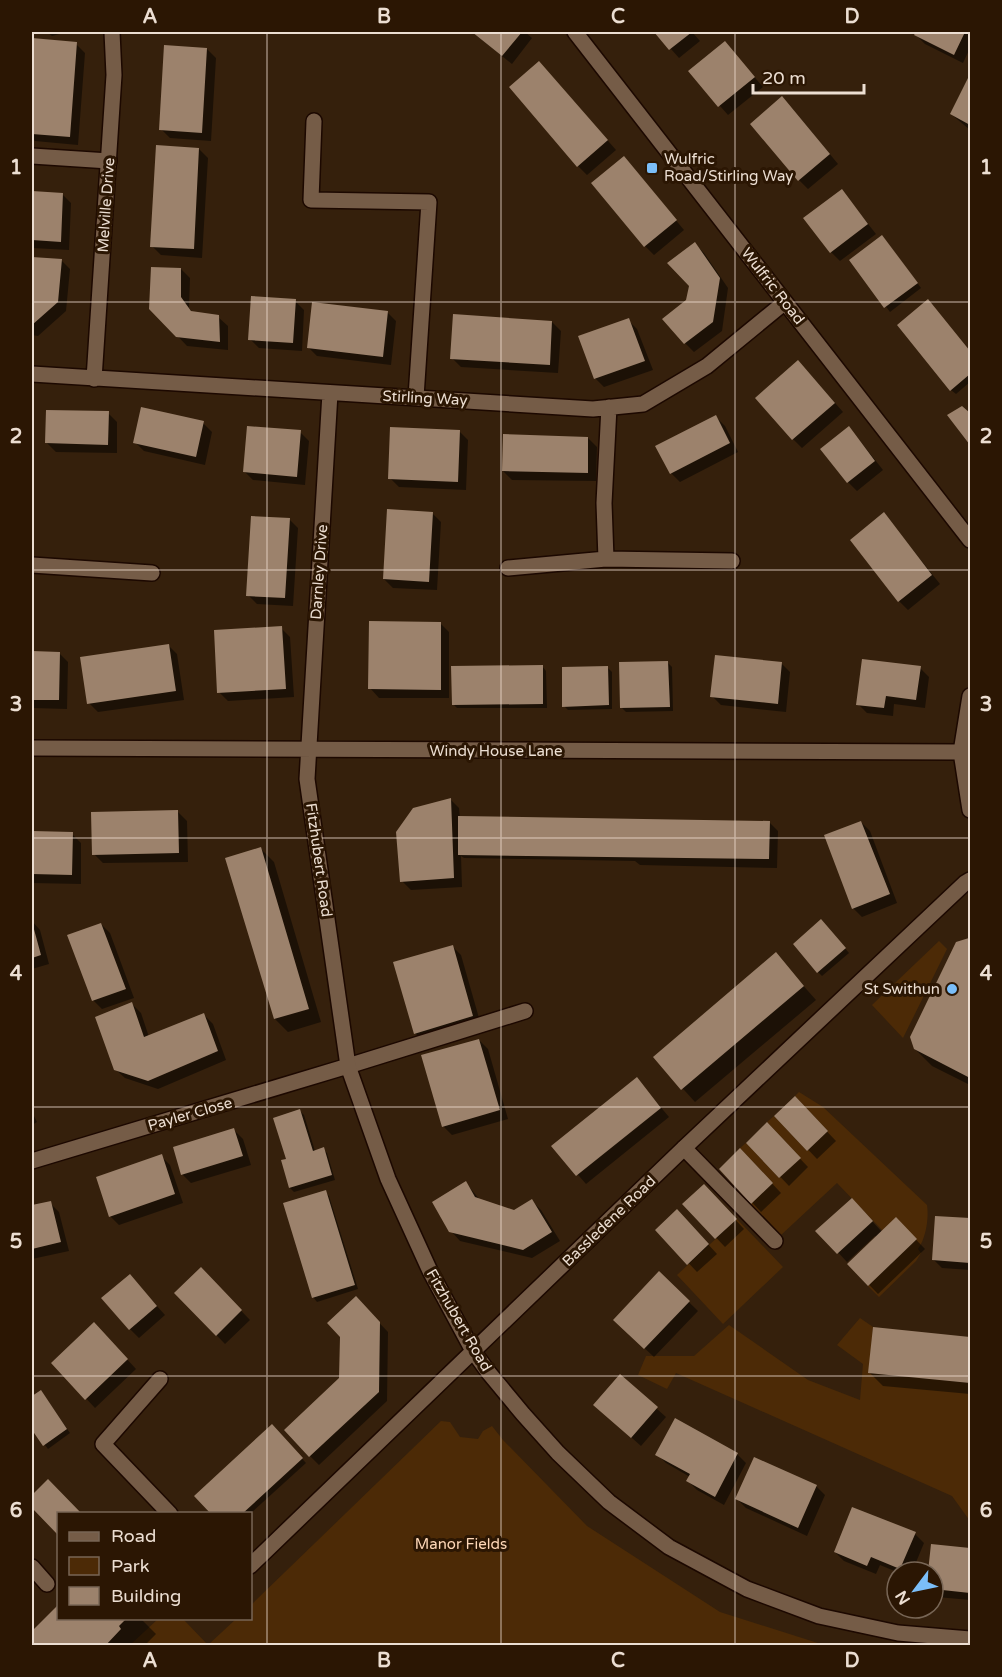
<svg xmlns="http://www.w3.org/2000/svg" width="1002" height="1677" viewBox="0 0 1002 1677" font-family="'Varela Round',sans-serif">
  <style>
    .green { fill: #4c2a06 }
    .shadow { fill: #0007 }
    .building { fill: #9c826c }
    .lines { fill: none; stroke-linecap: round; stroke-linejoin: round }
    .lane-casing { stroke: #1c0800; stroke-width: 18 }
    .street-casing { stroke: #1c0800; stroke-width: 18 }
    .lane { stroke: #755c47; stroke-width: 15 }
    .street { stroke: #755c47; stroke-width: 15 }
    .grid { fill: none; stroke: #ecded2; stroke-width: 1.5; stroke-opacity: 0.55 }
    .poi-dot { fill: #7bbef8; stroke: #2b1603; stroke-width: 2 }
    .labels { text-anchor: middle; stroke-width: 6; stroke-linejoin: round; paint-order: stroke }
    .poi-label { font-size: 15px; fill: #ecded2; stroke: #2b1603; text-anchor: start }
    .street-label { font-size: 15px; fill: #ecded2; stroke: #2b1603 }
    .park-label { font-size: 15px; fill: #fed7b7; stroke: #2b1603 }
    .neatline { fill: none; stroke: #ecded2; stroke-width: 2 }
    .grid-label { font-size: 20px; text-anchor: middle; font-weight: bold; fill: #ecded2 }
  </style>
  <rect width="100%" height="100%" fill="#35200c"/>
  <!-- green -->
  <path class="green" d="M939 941 947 949 903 1038 872 1005Z
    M799 1092 823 1107 927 1205C929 1218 926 1238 918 1249L921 1253 916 1261 879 1297 868 1286 917 1239 882 1230 837 1183 781 1235 751 1204 773 1183 740 1148 746 1143 779 1178 800 1157 767 1122 774 1116 807 1151 828 1131 795 1096Z
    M737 1219 783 1267 723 1324 677 1275Z
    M860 1318 873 1327 869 1373 970 1383V1521L952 1496 676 1373 667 1389 638 1375 646 1356H694L729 1325 808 1380 860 1400 863 1364 837 1345Z
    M441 1421 450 1422 460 1437 478 1439 483 1431 492 1426 503 1440 587 1526 720 1612 824 1645H130L158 1619H183L208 1645 236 1619 250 1618 251 1605Z"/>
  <!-- shadow -->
  <path class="shadow" d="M47 32H67L52 36Z
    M472 32H525L532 38 512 64Z
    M656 32H692L700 41 679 58Z
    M918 32H970V48L963 63 925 44 916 35Z
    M34 40 76 44 85 53 78 145 35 141 32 138V66Z
    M725 43 763 87 728 115 690 72Z
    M207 49 216 58 211 141 170 138 161 129Z
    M548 72 616 150 587 175 578 166Z
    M970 77V130L951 114Z
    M791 107 838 164 808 189 799 180Z
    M199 149 208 158 202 258 161 255 152 246Z
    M624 158 684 230 654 255 645 246Z
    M842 191 876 234 840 261 831 252Z
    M32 193 62 194 71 203 69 250 32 248Z
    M886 241 921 288 890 312 851 260Z
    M695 244 704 253 728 288 722 331 694 352 685 343 687 301Z
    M32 258 61 260 70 269 66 311 38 336 32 335Z
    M181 269 190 278 189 308 193 313 218 317 228 326V350L187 346 151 308Z
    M295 301 304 310 302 351 259 348 250 339Z
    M932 305 970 352V382L956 394 951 390Z
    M387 312 396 321 391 365 317 356 308 347Z
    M628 320 637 329 653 370 604 387 595 378Z
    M552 322 561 331 558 373 461 367 452 358Z
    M807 371 843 412 802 448 793 439Z
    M32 407 34 409 32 425Z
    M108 413 117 422V453L56 452 47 443Z
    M716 417 725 426 738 452 680 482 671 473Z
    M203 423 212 432 205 465 144 451 135 442Z
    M459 431 468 440 466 490 399 487 390 478Z
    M300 432 309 441 305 485 253 480 244 471Z
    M857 437 883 470 857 491 848 482Z
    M588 438 597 447 596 481 512 480 503 471Z
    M432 513 441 522 437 590 393 588 384 579Z
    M884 514 940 584 908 610 899 601Z
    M289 519 298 528 293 606 257 604 248 595Z
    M440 623 449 632V698H379L370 688Z
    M281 628 290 637 294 697 228 701 219 692Z
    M168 645 177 654 184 700 98 712 89 703Z
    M32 653H59L68 662 67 709 32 708Z
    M668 663 672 667 673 711 626 712 622 708Z
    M781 663 790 672 786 712 721 705 712 696Z
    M542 666 546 671 547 708H457L453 704Z
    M607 667 612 672V709L568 710 564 706Z
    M920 668 929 677 925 708 894 704 893 716 867 713 858 704Z
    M451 800 459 808 460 818 769 822 778 831 777 868 640 865 635 861 464 858 461 856 462 887 411 890 402 881Z
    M178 812 187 821 188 862 103 863 94 854Z
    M861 822 870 831 897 903 862 917 853 908Z
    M32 833 72 834 81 843V884L32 883Z
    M261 849 274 862 321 1022 288 1032 275 1019Z
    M32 921 40 930 49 964 32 969Z
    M101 924 110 933 134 998 102 1009 93 1000Z
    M825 925 849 953 822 976 818 972Z
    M969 939 970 940V1085L932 1066 915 1049Z
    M452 946 461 955 481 1025 424 1042 415 1033Z
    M776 955 816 1000 695 1102 655 1058Z
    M132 1004 141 1013 149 1037 204 1015 213 1024 226 1060 158 1089 125 1078 115 1069Z
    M479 1040 488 1049 508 1119 452 1135 443 1126Z
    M637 1079 669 1117 586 1184 553 1146Z
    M795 1098 836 1141 817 1159 776 1116Z
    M300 1111 304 1115 315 1151 323 1149 327 1153 335 1180 294 1192 290 1188 288 1160Z
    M32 1112 37 1122 32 1125Z
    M767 1124 808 1167 789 1186 748 1143Z
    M234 1130 243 1139 251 1165 191 1183 182 1174Z
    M161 1156 170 1165 183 1203 119 1225 110 1216Z
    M749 1159 781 1193 761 1212 721 1169Z
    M466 1183 480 1200 514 1211 532 1201 541 1210 560 1241 532 1258 460 1241 451 1231Z
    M325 1192 329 1196 358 1289 317 1302 313 1297Z
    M712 1195 744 1229 725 1247 684 1204Z
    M50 1203 59 1212 69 1251 32 1259V1207Z
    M861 1209 882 1232 896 1219 925 1249 878 1294 849 1264 877 1238 875 1236 847 1262 818 1231Z
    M936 1217 970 1220V1270L942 1268 933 1259Z
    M686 1220 717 1254 697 1272 657 1230Z
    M201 1269 250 1320 225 1344 176 1293Z
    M659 1273 698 1311 654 1357 624 1329Z
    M138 1285 165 1315 139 1338 130 1329Z
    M364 1307 388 1332 387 1401 319 1465 310 1456 341 1379Z
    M874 1328 970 1338V1394L883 1386 870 1373Z
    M103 1333 136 1369 95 1408 53 1363Z
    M620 1376 666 1417 641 1446 604 1413Z
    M41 1391 70 1433 48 1449 32 1428V1398Z
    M272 1426 306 1463 250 1514H213Z
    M657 1454H737L746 1463 724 1505 697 1490 688 1481 690 1477 666 1463Z
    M816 1486 825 1495 807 1536 746 1508 737 1499Z
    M915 1534 924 1543 912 1572H897L880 1565 876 1574 844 1561 835 1552Z
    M932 1546 970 1550V1600L937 1597 933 1592V1572H930Z
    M58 1607V1618H140L156 1634 144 1646H32V1633Z"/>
  <!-- building -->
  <path class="building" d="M472 32H522L502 56Z
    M654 32H692L669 50Z
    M916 32H965L954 55 914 35Z
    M32 38 77 42 70 137 32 134Z
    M725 41 755 77 718 107 688 71Z
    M164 45 207 48 202 133 159 130Z
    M539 61 608 140 577 167 509 87Z
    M970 74V125L950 114Z
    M782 96 830 154 798 181 750 124Z
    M156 145 199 148 194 249 150 247Z
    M624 156 677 220 644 247 591 183Z
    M842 189 868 224 830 253 803 218Z
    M32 191 63 193 61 242 32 240Z
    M882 235 918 283 884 308 849 260Z
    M695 242 720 278 713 322 684 344 662 319 686 300 689 286 667 263Z
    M32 257 62 259 58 302 32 325Z
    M151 267 181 268V297L191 311 219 315 220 342 176 337 149 309Z
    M251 296 296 299 293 343 248 340Z
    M928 299 970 351V374L950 391 897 325Z
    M312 302 388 311 383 357 307 348Z
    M453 314 552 321 550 365 450 359Z
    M629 318 645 361 594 379 578 336Z
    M798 360 835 403 792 440 755 398Z
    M962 406 970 413V445L947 415Z
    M141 407 204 421 196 457 133 443Z
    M46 410 109 411 108 445 45 443Z
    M716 415 730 443 670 474 655 446Z
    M247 426 301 430 297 477 243 472Z
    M849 426 875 461 847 483 820 449Z
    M390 427 460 430 458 482 388 479Z
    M503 434 588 437V473L502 471Z
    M387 509 433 512 429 582 383 579Z
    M884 512 932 575 898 602 850 540Z
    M251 516 290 518 285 598 246 596Z
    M369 621 441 622V690L368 689Z
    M282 626 286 689 217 693 214 630Z
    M169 644 176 691 87 704 80 657Z
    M32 651 60 652 59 700H32Z
    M715 655 782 662 778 704 710 697Z
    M862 659 921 666 916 700 886 696 884 708 856 705Z
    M668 661 670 707 620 708 619 662Z
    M543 665V704L452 705 451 666Z
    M608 666 609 705 562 707V667Z
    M451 798 454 878 400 882 396 832 413 808Z
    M178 810 179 853 92 855 91 812Z
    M458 816 770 821 769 859 458 855Z
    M861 821 890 894 852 909 824 835Z
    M32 831 73 832 72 875 32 874Z
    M261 847 309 1009 274 1019 225 858Z
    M821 919 846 948 817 973 793 944Z
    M32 922 41 955 32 958Z
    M101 923 126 989 92 1001 67 935Z
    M969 938H970V1078L914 1049 910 1037 956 942Z
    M453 945 473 1016 414 1034 393 962Z
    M776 952 804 986 681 1090 653 1057Z
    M132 1002 144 1037 204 1013 218 1051 148 1081 114 1070 95 1017Z
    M479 1039 500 1110 442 1127 421 1055Z
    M637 1077 661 1108 576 1176 551 1146Z
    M795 1096 828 1131 807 1151 774 1116Z
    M300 1109 313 1151 324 1147 332 1175 289 1188 281 1160 286 1159 273 1118Z
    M767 1122 801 1158 779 1178 746 1143Z
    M234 1128 243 1156 181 1175 173 1147Z
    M740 1148 773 1183 751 1204 719 1169Z
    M162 1154 175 1194 109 1217 96 1177Z
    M466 1181 475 1197 514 1210 532 1199 552 1232 523 1250 449 1232 432 1202Z
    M704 1184 737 1219 715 1239 682 1204Z
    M326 1190 355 1285 312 1298 283 1203Z
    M852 1198 873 1221 837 1254 815 1231Z
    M51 1201 61 1242 32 1249V1205Z
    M677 1209 709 1244 687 1265 655 1230Z
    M935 1216 970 1218V1263L932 1260Z
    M896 1217 917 1239 868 1286 847 1264Z
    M201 1267 242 1310 216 1336 174 1293Z
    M659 1271 690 1301 644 1349 613 1320Z
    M130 1274 157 1306 129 1330 101 1298Z
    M356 1296 380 1322 379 1392 309 1457 284 1430 339 1378 340 1337 327 1323Z
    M94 1322 128 1359 85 1400 51 1363Z
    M873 1327 970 1337V1383L868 1373Z
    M620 1374 658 1407 631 1438 593 1405Z
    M41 1390 67 1429 43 1446 32 1430V1396Z
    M675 1418 738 1453 715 1497 686 1481 690 1474 655 1455Z
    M272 1424 303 1458 242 1514H211L194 1496Z
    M754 1457 817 1485 798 1528 735 1499Z
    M48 1479 82 1514H58V1535L32 1508V1495Z
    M852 1507 916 1532 900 1569 871 1557 867 1566 834 1552Z
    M931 1544 970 1548V1593L933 1589V1572H928Z
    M58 1605V1618H127L119 1626 121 1629 105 1646H32V1631Z"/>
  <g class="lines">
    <defs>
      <path id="lane" d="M314 121 311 200 429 202 416 397
        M32 156 109 161
        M32 565 152 573
        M348 1066 525 1011
        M684 1148 775 1241
        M32 1567 47 1584"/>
      <path id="street" d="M575 32 970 540
        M32 374 593 409 643 404 707 366 785 302
        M94 379 114 75 112 32
        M330 393 307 779 348 1066 388 1179 430 1271 473 1351 489 1373 523 1414 558 1453 609 1502 669 1547 747 1589 819 1616 898 1633 970 1639
        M606 559 732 561
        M508 568 606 559 604 503 609 407
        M970 696 961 752 970 810
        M32 748 961 752
        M32 1161 348 1066
        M160 1379 103 1444 170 1514
        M250 1566 684 1148 965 883 970 880"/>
    </defs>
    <!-- lane casing -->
    <use href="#lane" class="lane-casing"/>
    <!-- street casing -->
    <use href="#street" class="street-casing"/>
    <!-- lane -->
    <use href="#lane" class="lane"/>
    <!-- street -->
    <use href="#street" class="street"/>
  </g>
  <!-- grid -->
  <path class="grid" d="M267 32V1646M501 32V1646M735 32V1646M32 302H970M32 570H970M32 838H970M32 1107H970M32 1376H970"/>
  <!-- markers -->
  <g class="poi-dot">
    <rect x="646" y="162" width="12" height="12" rx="3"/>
    <circle cx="952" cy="989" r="6"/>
  </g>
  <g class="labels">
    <!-- poi labels -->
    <g class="poi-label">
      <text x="664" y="164">Wulfric<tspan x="664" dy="17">Road/Stirling Way</tspan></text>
      <text x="940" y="994" text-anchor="end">St Swithun</text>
    </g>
    <!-- street labels -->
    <g class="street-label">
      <text transform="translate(106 205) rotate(-86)" y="5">Melville Drive</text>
      <text transform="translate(773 286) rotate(52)" y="5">Wulfric Road</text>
      <text transform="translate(425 398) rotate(3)" y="5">Stirling Way</text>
      <text transform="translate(319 572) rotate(-86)" y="5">Darnley Drive</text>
      <text x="496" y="756">Windy House Lane</text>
      <text transform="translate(319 860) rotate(82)" y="5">Fitzhubert Road</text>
      <text transform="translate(190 1114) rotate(-16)" y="5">Payler Close</text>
      <text transform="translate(609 1221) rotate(-44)" y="5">Bassledene Road</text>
      <text transform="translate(459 1320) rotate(60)" y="5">Fitzhubert Road</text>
    </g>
    <!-- park labels -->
    <g class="park-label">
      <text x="461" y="1549">Manor Fields</text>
    </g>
  </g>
  <!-- border -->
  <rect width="1002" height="1677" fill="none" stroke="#2b1603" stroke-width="66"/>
  <!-- legend -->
  <rect x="57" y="1512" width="195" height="108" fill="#2b1603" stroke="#786656" stroke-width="1.5"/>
  <rect x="69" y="1532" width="30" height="9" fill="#755c47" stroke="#786656" stroke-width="1.5"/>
  <text x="111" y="1542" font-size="18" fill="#ecded2">Road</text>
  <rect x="69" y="1557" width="30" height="18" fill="#4c2a06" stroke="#786656" stroke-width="1.5"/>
  <text x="111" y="1572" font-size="18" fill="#ecded2">Park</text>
  <rect x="69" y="1587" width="30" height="18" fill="#9c826c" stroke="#786656" stroke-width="1.5"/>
  <text x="111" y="1602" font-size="18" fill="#ecded2">Building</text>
  <!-- north arrow -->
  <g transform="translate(915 1590) rotate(238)"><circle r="28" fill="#2b1603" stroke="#786656" stroke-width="1.5"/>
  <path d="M0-4.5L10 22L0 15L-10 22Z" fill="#7bbef8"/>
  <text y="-9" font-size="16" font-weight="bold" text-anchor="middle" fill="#ecded2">N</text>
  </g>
  <!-- scale -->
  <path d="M753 84v9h111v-9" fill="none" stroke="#ecded2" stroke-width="3"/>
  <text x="762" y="84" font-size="18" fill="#ecded2" stroke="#2b1603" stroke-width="4.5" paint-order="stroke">20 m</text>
  <rect x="33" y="33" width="936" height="1611" class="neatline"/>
  <g class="grid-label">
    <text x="150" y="23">A</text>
    <text x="384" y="23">B</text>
    <text x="618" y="23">C</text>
    <text x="852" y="23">D</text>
    <text x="16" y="174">1</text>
    <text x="986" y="174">1</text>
    <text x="16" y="443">2</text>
    <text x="986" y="443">2</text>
    <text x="16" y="711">3</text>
    <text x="986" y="711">3</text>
    <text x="16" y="980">4</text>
    <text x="986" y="980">4</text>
    <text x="16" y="1248">5</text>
    <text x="986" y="1248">5</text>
    <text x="16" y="1517">6</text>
    <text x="986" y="1517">6</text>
    <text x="150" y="1667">A</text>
    <text x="384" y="1667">B</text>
    <text x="618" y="1667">C</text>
    <text x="852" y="1667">D</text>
  </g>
</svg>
